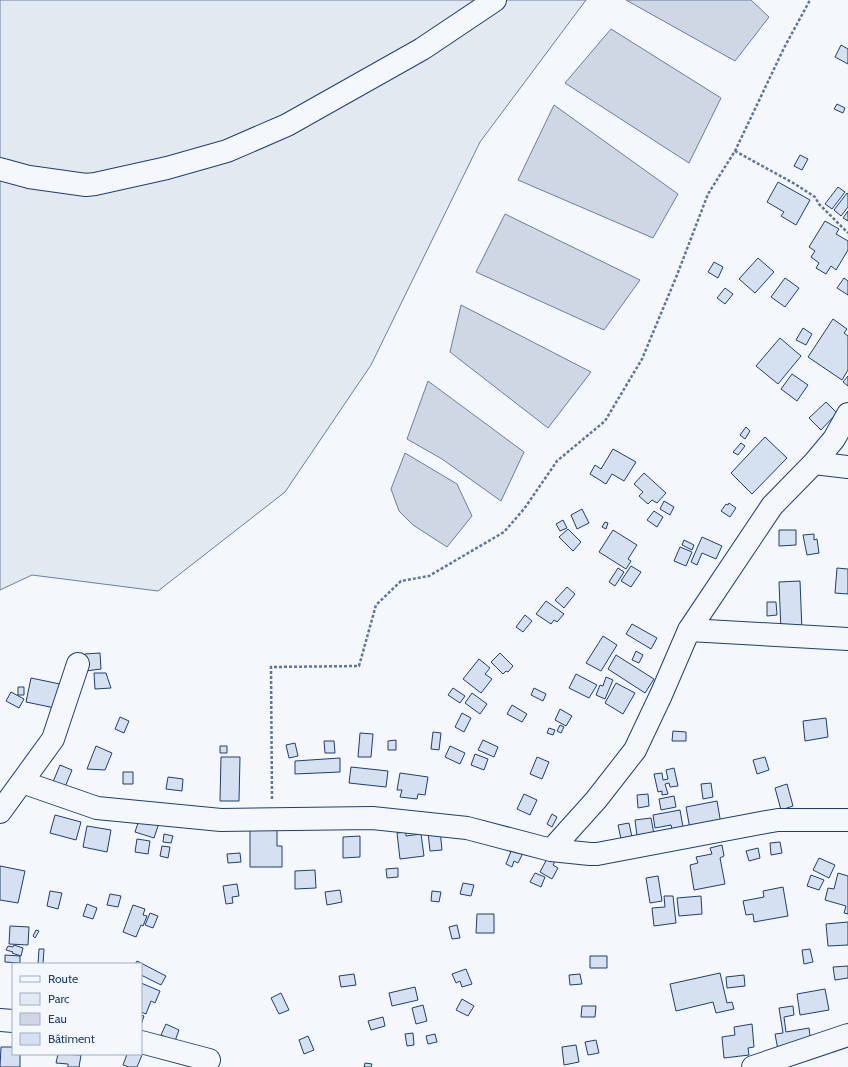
<svg xmlns="http://www.w3.org/2000/svg" width="848" height="1067" viewBox="0 0 848 1067" font-family="Cabin,sans-serif">
  <style>
    .green { fill: #e3e9f0; stroke: #687fa3 }
    .water { fill: #cfd7e4; stroke: #687fa3 }
    .building { fill: #d5e0f0; stroke: #1d3f73 }
    .lines { fill: none; stroke-linecap: round; stroke-linejoin: round }
    .minor-casing { stroke: #1d3f73; stroke-width: 24 }
    .path { stroke: #5e769c; stroke-width: 2.5; stroke-dasharray: 3 2; stroke-linecap: butt }
    .minor { stroke: #f4f7fb; stroke-width: 22 }
  </style>
  <rect width="100%" height="100%" fill="#f4f7fb"/>
  <!-- green -->
  <path class="green" d="M0 0H586L480 142 371 365 285 492 158 591 32 575 0 590Z"/>
  <!-- water -->
  <path class="water" d="M626 0H751L769 17 735 61Z
    M611 29 721 98 689 163 565 83Z
    M554 105 678 194 653 238 518 180Z
    M505 214 640 280 604 330 476 272Z
    M461 305 591 372 548 428 450 352Z
    M428 381 524 452 501 501 442 459 407 439Z
    M405 453 457 484 472 516 447 547 413 525 399 511 391 489Z"/>
  <!-- building -->
  <path class="building" d="M841 45 848 49V64L835 57Z
    M837 104 845 108 843 113 834 109Z
    M800 155 808 159 802 170 794 166Z
    M778 182 810 200 796 225 781 216 784 212 767 202Z
    M838 187 845 192 832 209 825 204Z
    M847 193 848 194V207L841 216 834 210Z
    M848 211V221L843 218Z
    M825 221 839 229 836 234 848 241V250L836 270 831 266 826 274 816 268 819 263 811 257 815 251 809 247Z
    M758 258 774 272 755 293 739 279Z
    M714 262 723 267 718 278 708 272Z
    M785 278 799 288 785 307 771 297Z
    M844 278 848 281V295L837 288Z
    M725 288 733 294 725 304 717 298Z
    M833 319 847 329 844 333 848 336V370L842 380 808 357Z
    M803 328 812 334 806 345 796 340Z
    M780 338 801 356 778 384 756 366Z
    M792 374 808 385 797 401 781 389Z
    M848 376V386L843 382Z
    M826 402 837 413 821 430 809 418Z
    M746 427 750 431 745 439 740 435Z
    M765 437 787 458 752 494 731 473Z
    M741 443 745 446 738 455 733 452Z
    M613 449 636 462 624 481 612 474 606 484 590 474 595 465 601 469Z
    M644 473 666 493 657 503 652 500 648 504 639 496 643 492 634 484Z
    M664 501 674 507 670 515 660 509Z
    M729 503 736 508 730 517 721 511 726 504 728 505Z
    M582 509 589 523 577 529 571 515Z
    M654 511 663 517 657 527 647 520Z
    M563 520 567 528 560 531 556 524Z
    M605 522 608 523 606 529 602 527Z
    M568 529 581 542 573 551 559 537Z
    M613 530 637 545 628 559 631 561 626 569 599 552Z
    M779 530H796V545L779 546Z
    M814 534V540L817 539 819 553 807 555 803 535Z
    M702 537 722 546 716 559 702 553 697 565 691 562Z
    M684 540 694 545 692 550 682 545Z
    M680 547 692 552 686 566 674 561Z
    M631 566 641 572 631 587 621 581Z
    M618 568 624 572 615 586 609 582Z
    M837 568 848 569V594L835 593Z
    M800 581 802 631 781 632 779 582Z
    M567 587 575 594 564 608 555 600Z
    M546 601 564 614 557 622 554 620 551 624 536 614Z
    M767 602H776L777 615 767 616Z
    M525 615 532 621 523 632 516 627Z
    M632 624 657 638 651 649 626 634Z
    M603 636 617 645 601 671 586 663Z
    M636 651 643 655 639 663 632 660Z
    M100 653 101 669 86 671 85 654Z
    M500 653 513 666 508 672 506 671 503 674 491 662Z
    M616 655 654 679 645 693 608 669Z
    M479 659 490 668 485 674 492 679 481 693 463 679Z
    M94 673H106L111 688 95 689Z
    M576 674 597 685 589 698 569 688Z
    M606 677 613 680 605 699 596 695 600 685 603 686Z
    M31 678 60 684 55 708 26 702Z
    M616 683 635 693 623 714 605 703Z
    M18 687H24V695H18Z
    M453 688 465 696 460 703 448 695Z
    M534 688 546 694 543 701 531 695Z
    M11 692 24 699 19 708 6 701Z
    M472 693 487 704 480 714 465 703Z
    M512 705 527 714 522 722 507 714Z
    M560 709 572 716 566 726 555 720Z
    M462 713 471 718 464 732 455 727Z
    M120 717 129 721 124 733 115 729Z
    M826 718 828 737 805 741 803 721Z
    M560 725 564 727 561 733 557 731Z
    M549 728 555 730 553 735 547 733Z
    M673 731 686 732V741H672Z
    M433 732 441 733 439 750 431 749Z
    M360 733 373 734 371 757H358Z
    M396 740V750H388V741Z
    M483 740 498 747 494 757 478 750Z
    M324 741H334L335 753H325Z
    M295 743 298 756 289 758 286 745Z
    M96 746 112 753 105 770 87 769Z
    M220 746H227V753H220Z
    M450 746 465 753 460 764 445 757Z
    M475 754 488 759 484 770 471 765Z
    M221 757H240L239 801H220Z
    M537 757 549 762 542 779 530 774Z
    M765 757 769 770 757 774 753 760Z
    M340 758V772L295 774V761Z
    M60 765 72 770 65 787 53 782Z
    M351 767 388 771 386 787 349 783Z
    M674 768 678 786 670 787 669 783 665 784 668 794 662 795V791L658 792 654 774 662 773 663 780 668 779 666 770Z
    M123 772H133V784H123Z
    M400 773 428 777 425 795 418 794 417 799 400 797 402 790H397Z
    M168 777 183 779 182 791 166 789Z
    M711 783 713 797 703 799 701 784Z
    M787 784 793 806 781 810 775 788Z
    M524 794 537 800 530 815 517 809Z
    M648 794 649 806 638 808 637 795Z
    M674 796 676 807 661 810 659 799Z
    M717 801 721 824 690 829 686 807Z
    M680 810 683 827 672 829 671 825 655 828 653 815Z
    M552 814 557 817 552 827 547 824Z
    M55 815 81 822 76 840 50 833Z
    M140 817 159 823 154 838 135 832Z
    M651 818 654 834 637 836 635 820Z
    M629 823 632 837 621 839 618 825Z
    M87 826 111 830 107 852 83 847Z
    M250 828H277V846H282V867H250Z
    M440 830 442 850 430 851 428 832Z
    M406 832V836L421 834 424 856 400 859 397 833Z
    M164 834 173 836 171 843 163 842Z
    M360 836V857L343 858V837Z
    M137 839 150 841 148 854 135 852Z
    M780 842 782 853 771 855 770 843Z
    M722 845 724 856 720 858 725 884 694 890 690 865 698 863 696 857 712 854 710 848Z
    M162 846 170 847 168 858 160 856Z
    M513 846 524 851 518 863 514 861 512 867 506 864Z
    M758 848 760 858 749 861 746 851Z
    M240 853 241 862 228 863 227 854Z
    M550 853 557 857 553 865 558 868 552 879 540 872Z
    M819 858 835 865 829 878 813 870Z
    M0 866 25 871 18 903 0 900Z
    M398 868V877L387 878 386 869Z
    M315 870 316 888 295 889V871Z
    M535 873 545 877 541 887 530 882Z
    M838 873 848 876V914L844 913 846 906 825 900 828 888 834 889Z
    M811 875 824 880 819 890 807 886Z
    M658 876 662 901 650 903 646 878Z
    M463 883 474 885 471 896 460 894Z
    M237 884 239 896 232 897 233 903 226 904 223 886Z
    M783 887 788 916 754 922 753 914 746 915 743 901 764 897 763 891Z
    M340 890 342 902 327 905 325 892Z
    M50 891 62 893 58 909 47 906Z
    M432 891 441 892 439 902 431 901Z
    M110 894 121 896 118 907 107 905Z
    M664 896H673L676 923 654 926 652 908 665 907Z
    M701 896 702 914 679 916 677 898Z
    M87 904 97 908 93 919 83 916Z
    M133 905 145 909 143 915 147 916 143 926 141 925 136 937 123 932Z
    M150 913 158 916 153 928 145 925Z
    M477 914H494V933H476Z
    M848 922V945L828 946 826 924Z
    M457 925 460 938 452 939 449 927Z
    M10 926 29 927 28 945 9 944Z
    M36 930 39 931 35 938 33 936Z
    M14 945 23 948 21 956 12 953 13 952 6 950 8 946 13 947Z
    M39 949H44L43 964H38Z
    M810 949 813 962 804 964 802 950Z
    M5 955 20 956V963L5 962Z
    M590 956H607V968H590Z
    M137 961 166 976 161 985 141 975V964H135Z
    M848 966V978L835 980 833 967Z
    M466 969 472 984 462 987 460 981 456 983 452 974Z
    M720 973 727 1003 732 1002 734 1009 716 1013 713 1002 676 1011 670 984Z
    M354 974 356 985 341 987 339 976Z
    M580 974 582 984 570 985 569 975Z
    M744 975 745 986 727 988 726 977Z
    M141 983 160 991 155 1003 151 1001 146 1014 141 1012Z
    M415 987 418 1000 392 1006 389 993Z
    M825 989 829 1010 800 1015 797 994Z
    M281 993 289 1010 279 1014 271 998Z
    M462 999 474 1006 468 1016 456 1010Z
    M423 1005 427 1021 416 1024 412 1008Z
    M582 1006H596L595 1017H581Z
    M793 1006 794 1015 784 1017 786 1032 809 1028 811 1044 778 1050 775 1034 783 1033 779 1008Z
    M141 1015 144 1016 141 1025Z
    M383 1017 385 1026 371 1030 368 1021Z
    M166 1024 179 1030 175 1041 161 1035Z
    M752 1024 754 1047 748 1048 749 1055 724 1058 722 1037 735 1035 734 1027Z
    M413 1033 414 1045 407 1046 405 1034Z
    M435 1034 437 1042 428 1044 426 1036Z
    M308 1036 314 1050 304 1054 299 1040Z
    M596 1040 599 1053 588 1055 585 1042Z
    M576 1045 579 1062 564 1065 562 1047Z
    M1 1047H13V1054H20V1067H0Z
    M58 1054 81 1055 79 1067H68V1064L56 1063Z
    M127 1054H138L142 1055 137 1067H129L123 1065Z
    M365 1063 372 1064 371 1067H364Z"/>
  <g class="lines">
    <defs>
      <path id="minor" d="M0 169 29 177 86 185 95 184 167 168 227 151 287 125 422 49 495 0
        M814 463 848 467
        M689 630 848 639
        M22 782 97 808 221 820 372 818 382 819 467 828 551 850 590 854H597L766 822 778 820H848
        M0 812 53 739 78 664
        M551 850 596 800 635 750 661 695 689 630 772 506 814 463 834 439 848 414
        M0 1020 13 1021
        M141 1042 209 1060
        M753 1067 848 1035"/>
    </defs>
    <!-- minor casing -->
    <use href="#minor" class="minor-casing"/>
    <!-- path -->
    <path class="path" d="M735 151 795 184 815 197 819 204 848 233
      M272 799 271 667 359 666 376 605 401 581 429 576 504 532 524 509 557 461 605 421 642 359 677 275 708 194 735 151 784 48 810 0"/>
    <!-- minor -->
    <use href="#minor" class="minor"/>
  </g>
  <!-- legend -->
  <rect x="12" y="963" width="130" height="92" fill="#f4f7fb" stroke="#9eadc5"/>
  <rect x="20" y="976" width="20" height="6" fill="#f4f7fb" stroke="#9eadc5"/>
  <text x="48" y="983" font-size="12" fill="#1d3f73">Route</text>
  <rect x="20" y="993" width="20" height="12" fill="#e3e9f0" stroke="#9eadc5"/>
  <text x="48" y="1003" font-size="12" fill="#1d3f73">Parc</text>
  <rect x="20" y="1013" width="20" height="12" fill="#cfd7e4" stroke="#9eadc5"/>
  <text x="48" y="1023" font-size="12" fill="#1d3f73">Eau</text>
  <rect x="20" y="1033" width="20" height="12" fill="#d5e0f0" stroke="#9eadc5"/>
  <text x="48" y="1043" font-size="12" fill="#1d3f73">Bâtiment</text>
</svg>
